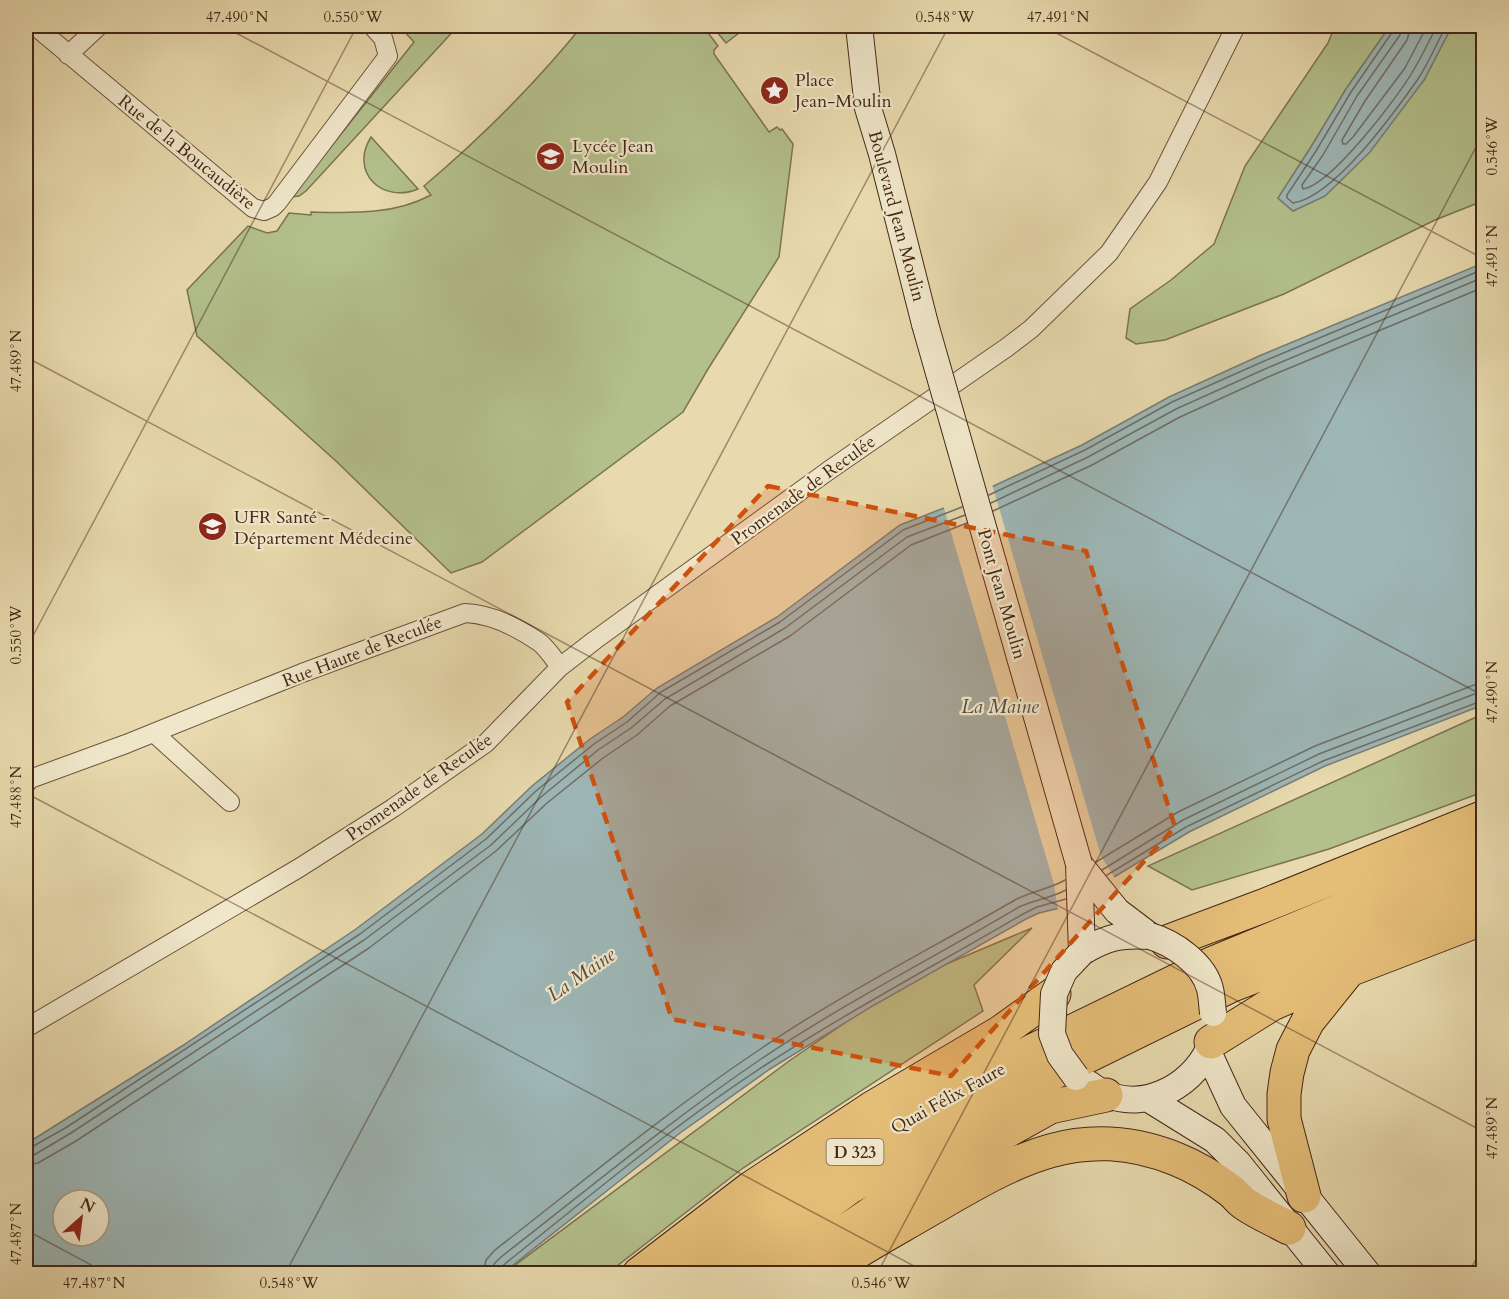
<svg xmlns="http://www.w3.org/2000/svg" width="1509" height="1299" viewBox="0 0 1509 1299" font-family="Cardo,serif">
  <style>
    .green { fill: #b3c08c; stroke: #7c7351; stroke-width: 1.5 }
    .water { fill: #9db7b7; stroke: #797d77; stroke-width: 1.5; fill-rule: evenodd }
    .pier { fill: #e8daae }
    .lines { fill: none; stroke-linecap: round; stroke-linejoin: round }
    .shore { stroke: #706e66; stroke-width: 1.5 }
    .street-casing { stroke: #6d533c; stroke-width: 20 }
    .secondary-casing { stroke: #442616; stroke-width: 28 }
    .highway-casing { stroke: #442616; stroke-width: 35 }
    .street { stroke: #f0e7ca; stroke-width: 18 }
    .secondary { stroke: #f0e7ca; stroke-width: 26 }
    .highway { stroke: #e4bd77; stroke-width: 33 }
    .secondary-bridge-casing { stroke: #442616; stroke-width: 28; stroke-linecap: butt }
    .secondary-bridge { stroke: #f0e7ca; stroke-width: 26 }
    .marked { fill: #cf510e; fill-opacity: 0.2; stroke: #cf510e; stroke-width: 4.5; stroke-dasharray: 12 8; stroke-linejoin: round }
    .ticks { fill: none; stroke: #442616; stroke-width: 1.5; stroke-opacity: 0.45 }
    .labels { text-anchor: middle; stroke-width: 4.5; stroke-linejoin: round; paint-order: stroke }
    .shield { fill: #f0e7ca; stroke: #78604c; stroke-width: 1.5 }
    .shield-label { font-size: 16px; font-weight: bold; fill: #442616 }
    .poi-label { font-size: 18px; fill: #442616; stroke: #f0e7ca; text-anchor: start }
    .street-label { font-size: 18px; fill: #442616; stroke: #f0e7ca }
    .water-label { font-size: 20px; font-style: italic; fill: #5a4a3e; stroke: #f0e7ca }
    .neatline { fill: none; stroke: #442616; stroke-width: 2 }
    .ticks-label { font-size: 15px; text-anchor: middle; fill: #442616 }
  </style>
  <rect width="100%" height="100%" fill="#e8daae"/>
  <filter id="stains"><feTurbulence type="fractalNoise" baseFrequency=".00333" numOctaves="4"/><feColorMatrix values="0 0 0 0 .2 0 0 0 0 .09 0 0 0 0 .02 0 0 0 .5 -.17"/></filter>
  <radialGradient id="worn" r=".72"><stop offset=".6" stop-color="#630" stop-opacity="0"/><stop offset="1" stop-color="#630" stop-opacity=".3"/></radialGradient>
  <!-- green -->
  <path class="green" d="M401 26H458L306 191 299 196 291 197 414 42 400 27Z
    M582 26H703L718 46 714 50V54L769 132 777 127 780 130 782 129 793 144 779 257 708 369 683 412 482 562 451 573 337 462 197 336 187 290 248 226 267 233 277 231 289 213 311 215V212C352 213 394 215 431 195L424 186C482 137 534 85 582 26Z
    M712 26H748L726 43Z
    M1335 26H1390L1346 89 1311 147 1278 198 1293 211 1424 80 1452 26H1483V201L1435 220 1284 294 1165 340 1136 344 1126 338 1130 309 1171 280 1214 244 1245 166 1328 43Z
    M371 137 418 189C382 204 349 172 371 137Z
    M1483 714V792L1329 849 1192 890 1148 866Z
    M1032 928 974 985 983 1011 743 1168 608 1273 503 1274 789 1061 906 981Z"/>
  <!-- water -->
  <path class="water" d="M1390 26H1452L1424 80 1370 152 1325 196 1293 211 1278 198 1311 147 1346 89Z
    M1483 263V705L1325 766 1189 832 1064 907 1039 913 1026 919 869 1008 770 1069 680 1133 503 1273H26V1144L182 1046 356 929 482 834 532 786 590 739 623 717 657 688 777 617 900 525 957 503 1082 445 1169 397 1259 356ZM63 1200H99V1236H63Z"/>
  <!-- pier -->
  <path class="pier" d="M992 484 1101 856 1116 880 1065 909 1058 911 1054 884 943 505Z"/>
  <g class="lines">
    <!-- shore -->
    <path class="shore" d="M1394 26 1393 31 1351 92 1316 151 1287 195V198L1293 203C1334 197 1394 113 1418 79 1429 62 1437 43 1446 26
      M1402 26 1400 35 1357 96 1323 155 1302 185 1303 189C1331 185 1398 97 1413 71 1422 56 1429 41 1437 26
      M1411 26 1407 40 1365 101 1342 140 1343 144H1346L1353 137 1405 68 1427 26
      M989 495 1085 450 1172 402 1262 362 1484 269
      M991 503 1088 457 1176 409 1265 369 1484 277
      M993 511 1092 465 1180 417 1268 377 1484 287
      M1096 862 1178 812 1315 746 1474 685 1484 683
      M1102 870 1183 820 1319 754 1477 693H1484
      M1107 875 1186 827 1323 761 1484 700
      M26 1149 30 1148 67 1127 360 934 486 839 536 791 594 744 627 722 661 692 780 622 903 530 962 507
      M26 1156 34 1155 71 1133 364 940 491 845 541 797 598 750 631 728 665 699 785 628 907 537 965 515
      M26 1165 38 1163 76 1141 369 948 496 851 547 803 603 758 637 735 670 706 790 636 911 545 967 523
      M483 1274 486 1260 495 1250C581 1183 665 1113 756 1052 839 995 929 950 1015 900 1031 891 1050 889 1065 880
      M492 1274 494 1264 501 1257C587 1190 671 1120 761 1059 844 1003 933 958 1019 907 1034 900 1051 898 1066 890
      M500 1274V1268L506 1263C591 1195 675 1124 767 1064 850 1010 938 964 1023 914L1037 907 1066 899"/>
    <defs>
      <path id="street" d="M35 26 253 208 264 211 273 207 277 203 388 56 383 38 372 26
        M68 55 99 26
        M154 733 230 802
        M26 784 30 779 126 744 302 673 465 613C491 614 517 627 539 642 547 648 554 659 560 667
        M26 1028 299 868 393 808 486 743 560 667 595 640 828 471 1006 348 1031 329 1109 253 1158 182 1236 26"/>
      <path id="secondary" d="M859 26 868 108 882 154 925 324
        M1079 864 1082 952C1107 937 1121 934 1150 936
        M1079 864 1117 911 1150 936
        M1208 1052 1233 1106 1368 1274
        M1089 1084C1094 1088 1100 1092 1106 1094 1148 1112 1198 1083 1212 1041
        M1149 1099 1215 1140 1238 1163 1327 1274"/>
      <path id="highway" d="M1167 942 1263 906 1484 817
        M1211 1042 1272 1004 1342 973
        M1304 1196 1284 1119V1094L1287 1073 1293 1050 1308 1021 1349 970 1484 918
        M639 1274 751 1188 872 1108 1001 1032 1054 994
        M687 1274 761 1217 828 1169 922 1111 1034 1050 1211 964 1484 851
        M732 1274 850 1187 1047 1076 1230 986 1484 886
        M783 1274 882 1206 998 1136 1050 1107 1106 1095
        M823 1274C857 1250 893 1231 929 1210 1012 1162 1078 1120 1176 1159 1196 1167 1214 1178 1231 1191 1236 1195 1239 1200 1245 1204 1258 1213 1274 1220 1289 1228"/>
    </defs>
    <!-- street casing -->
    <use href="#street" class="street-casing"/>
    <!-- secondary casing -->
    <use href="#secondary" class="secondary-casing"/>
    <!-- highway casing -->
    <use href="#highway" class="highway-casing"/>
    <!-- street -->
    <use href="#street" class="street"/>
    <!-- secondary -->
    <use href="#secondary" class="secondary"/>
    <!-- highway -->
    <use href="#highway" class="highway"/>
    <defs>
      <path id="secondary-bridge" d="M925 324 1079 864
        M1150 936C1174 943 1204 964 1210 989 1212 997 1212 1005 1213 1013
        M1076 1077 1060 1055 1052 1034 1054 994 1064 971 1082 952"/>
    </defs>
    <!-- secondary-bridge casing -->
    <use href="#secondary-bridge" class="secondary-bridge-casing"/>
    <!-- secondary-bridge -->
    <use href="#secondary-bridge" class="secondary-bridge"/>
  </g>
  <!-- marked area -->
  <path class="marked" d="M768 486 1086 551 1175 827 951 1076 672 1019 567 702Z"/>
  <!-- ticks -->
  <path class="ticks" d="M223 26 1484 696M1043 26 1484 259M26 357 1484 1132M26 649 357 26M26 793 929 1274M26 1230 108 1274M285 1274 949 26M877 1274 1484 132M1468 1274 1484 1244"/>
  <!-- icons -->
  <defs>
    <symbol id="sight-disc" viewBox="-11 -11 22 22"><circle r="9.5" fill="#8f2418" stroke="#f0e7ca"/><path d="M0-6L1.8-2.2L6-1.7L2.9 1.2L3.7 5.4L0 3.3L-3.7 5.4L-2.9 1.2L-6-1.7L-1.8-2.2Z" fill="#fff"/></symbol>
    <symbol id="school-disc" viewBox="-11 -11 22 22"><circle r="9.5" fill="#8f2418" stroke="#f0e7ca"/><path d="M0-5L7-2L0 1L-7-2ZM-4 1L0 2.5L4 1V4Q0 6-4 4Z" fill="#fff"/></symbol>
    <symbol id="university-disc" viewBox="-11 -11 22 22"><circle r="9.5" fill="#8f2418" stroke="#f0e7ca"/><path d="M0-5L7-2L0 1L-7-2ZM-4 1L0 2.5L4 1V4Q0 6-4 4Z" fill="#fff"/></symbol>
  </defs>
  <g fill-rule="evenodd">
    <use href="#sight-disc" x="758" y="74" width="33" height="33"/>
    <use href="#school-disc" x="534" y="140" width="33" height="33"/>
    <use href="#university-disc" x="196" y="510" width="33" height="33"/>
  </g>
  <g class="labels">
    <!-- shield labels -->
    <rect class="shield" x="826.5" y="1139" width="57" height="26" rx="4.5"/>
    <g class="shield-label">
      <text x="855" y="1158">D 323</text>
    </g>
    <!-- poi labels -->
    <g class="poi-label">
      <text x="795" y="86">Place<tspan x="795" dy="21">Jean-Moulin</tspan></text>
      <text x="572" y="152">Lycée Jean<tspan x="572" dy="21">Moulin</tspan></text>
      <text x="234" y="523">UFR Santé -<tspan x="234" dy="21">Département Médecine</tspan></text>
    </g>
    <!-- street labels -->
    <g class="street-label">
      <text transform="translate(187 152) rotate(39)" y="6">Rue de la Boucaudière</text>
      <text transform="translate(897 216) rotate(75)" y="6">Boulevard Jean Moulin</text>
      <text transform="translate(803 490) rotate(-36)" y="6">Promenade de Reculée</text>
      <text transform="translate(1002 594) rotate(74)" y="6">Pont Jean Moulin</text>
      <text transform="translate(362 651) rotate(-21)" y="6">Rue Haute de Reculée</text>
      <text transform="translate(419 787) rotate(-35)" y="6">Promenade de Reculée</text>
      <text transform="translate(948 1098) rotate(-29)" y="6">Quai Félix Faure</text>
    </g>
    <!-- water labels -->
    <g class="water-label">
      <text x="1000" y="713">La Maine</text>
      <text transform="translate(581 974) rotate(-35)" y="7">La Maine</text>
    </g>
  </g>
  <!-- margin -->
  <rect width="1509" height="1299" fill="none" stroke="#e8daae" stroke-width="66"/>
  <!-- north arrow -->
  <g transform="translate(81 1218) rotate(28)"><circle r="28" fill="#f0e7ca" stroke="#ab9a82" stroke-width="1.5"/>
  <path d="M0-4.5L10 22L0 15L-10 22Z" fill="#8f2418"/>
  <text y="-9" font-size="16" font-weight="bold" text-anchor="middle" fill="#442616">N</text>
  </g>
  <rect x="33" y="33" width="1443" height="1233" class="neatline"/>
  <g class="ticks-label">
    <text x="237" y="22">47.490°N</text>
    <text x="353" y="22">0.550°W</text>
    <text x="945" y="22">0.548°W</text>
    <text x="1058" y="22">47.491°N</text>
    <text transform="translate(1492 146) rotate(-90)" y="5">0.546°W</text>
    <text transform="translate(1492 256) rotate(-90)" y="5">47.491°N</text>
    <text transform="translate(16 361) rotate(-90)" y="5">47.489°N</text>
    <text transform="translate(16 635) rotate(-90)" y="5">0.550°W</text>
    <text transform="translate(1492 692) rotate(-90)" y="5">47.490°N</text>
    <text transform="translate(16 797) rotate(-90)" y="5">47.488°N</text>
    <text transform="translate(1492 1128) rotate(-90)" y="5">47.489°N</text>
    <text transform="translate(16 1234) rotate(-90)" y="5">47.487°N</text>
    <text x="94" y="1288">47.487°N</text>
    <text x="289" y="1288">0.548°W</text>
    <text x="881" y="1288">0.546°W</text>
  </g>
  <rect width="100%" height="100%" filter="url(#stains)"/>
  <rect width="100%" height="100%" fill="url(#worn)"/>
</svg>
